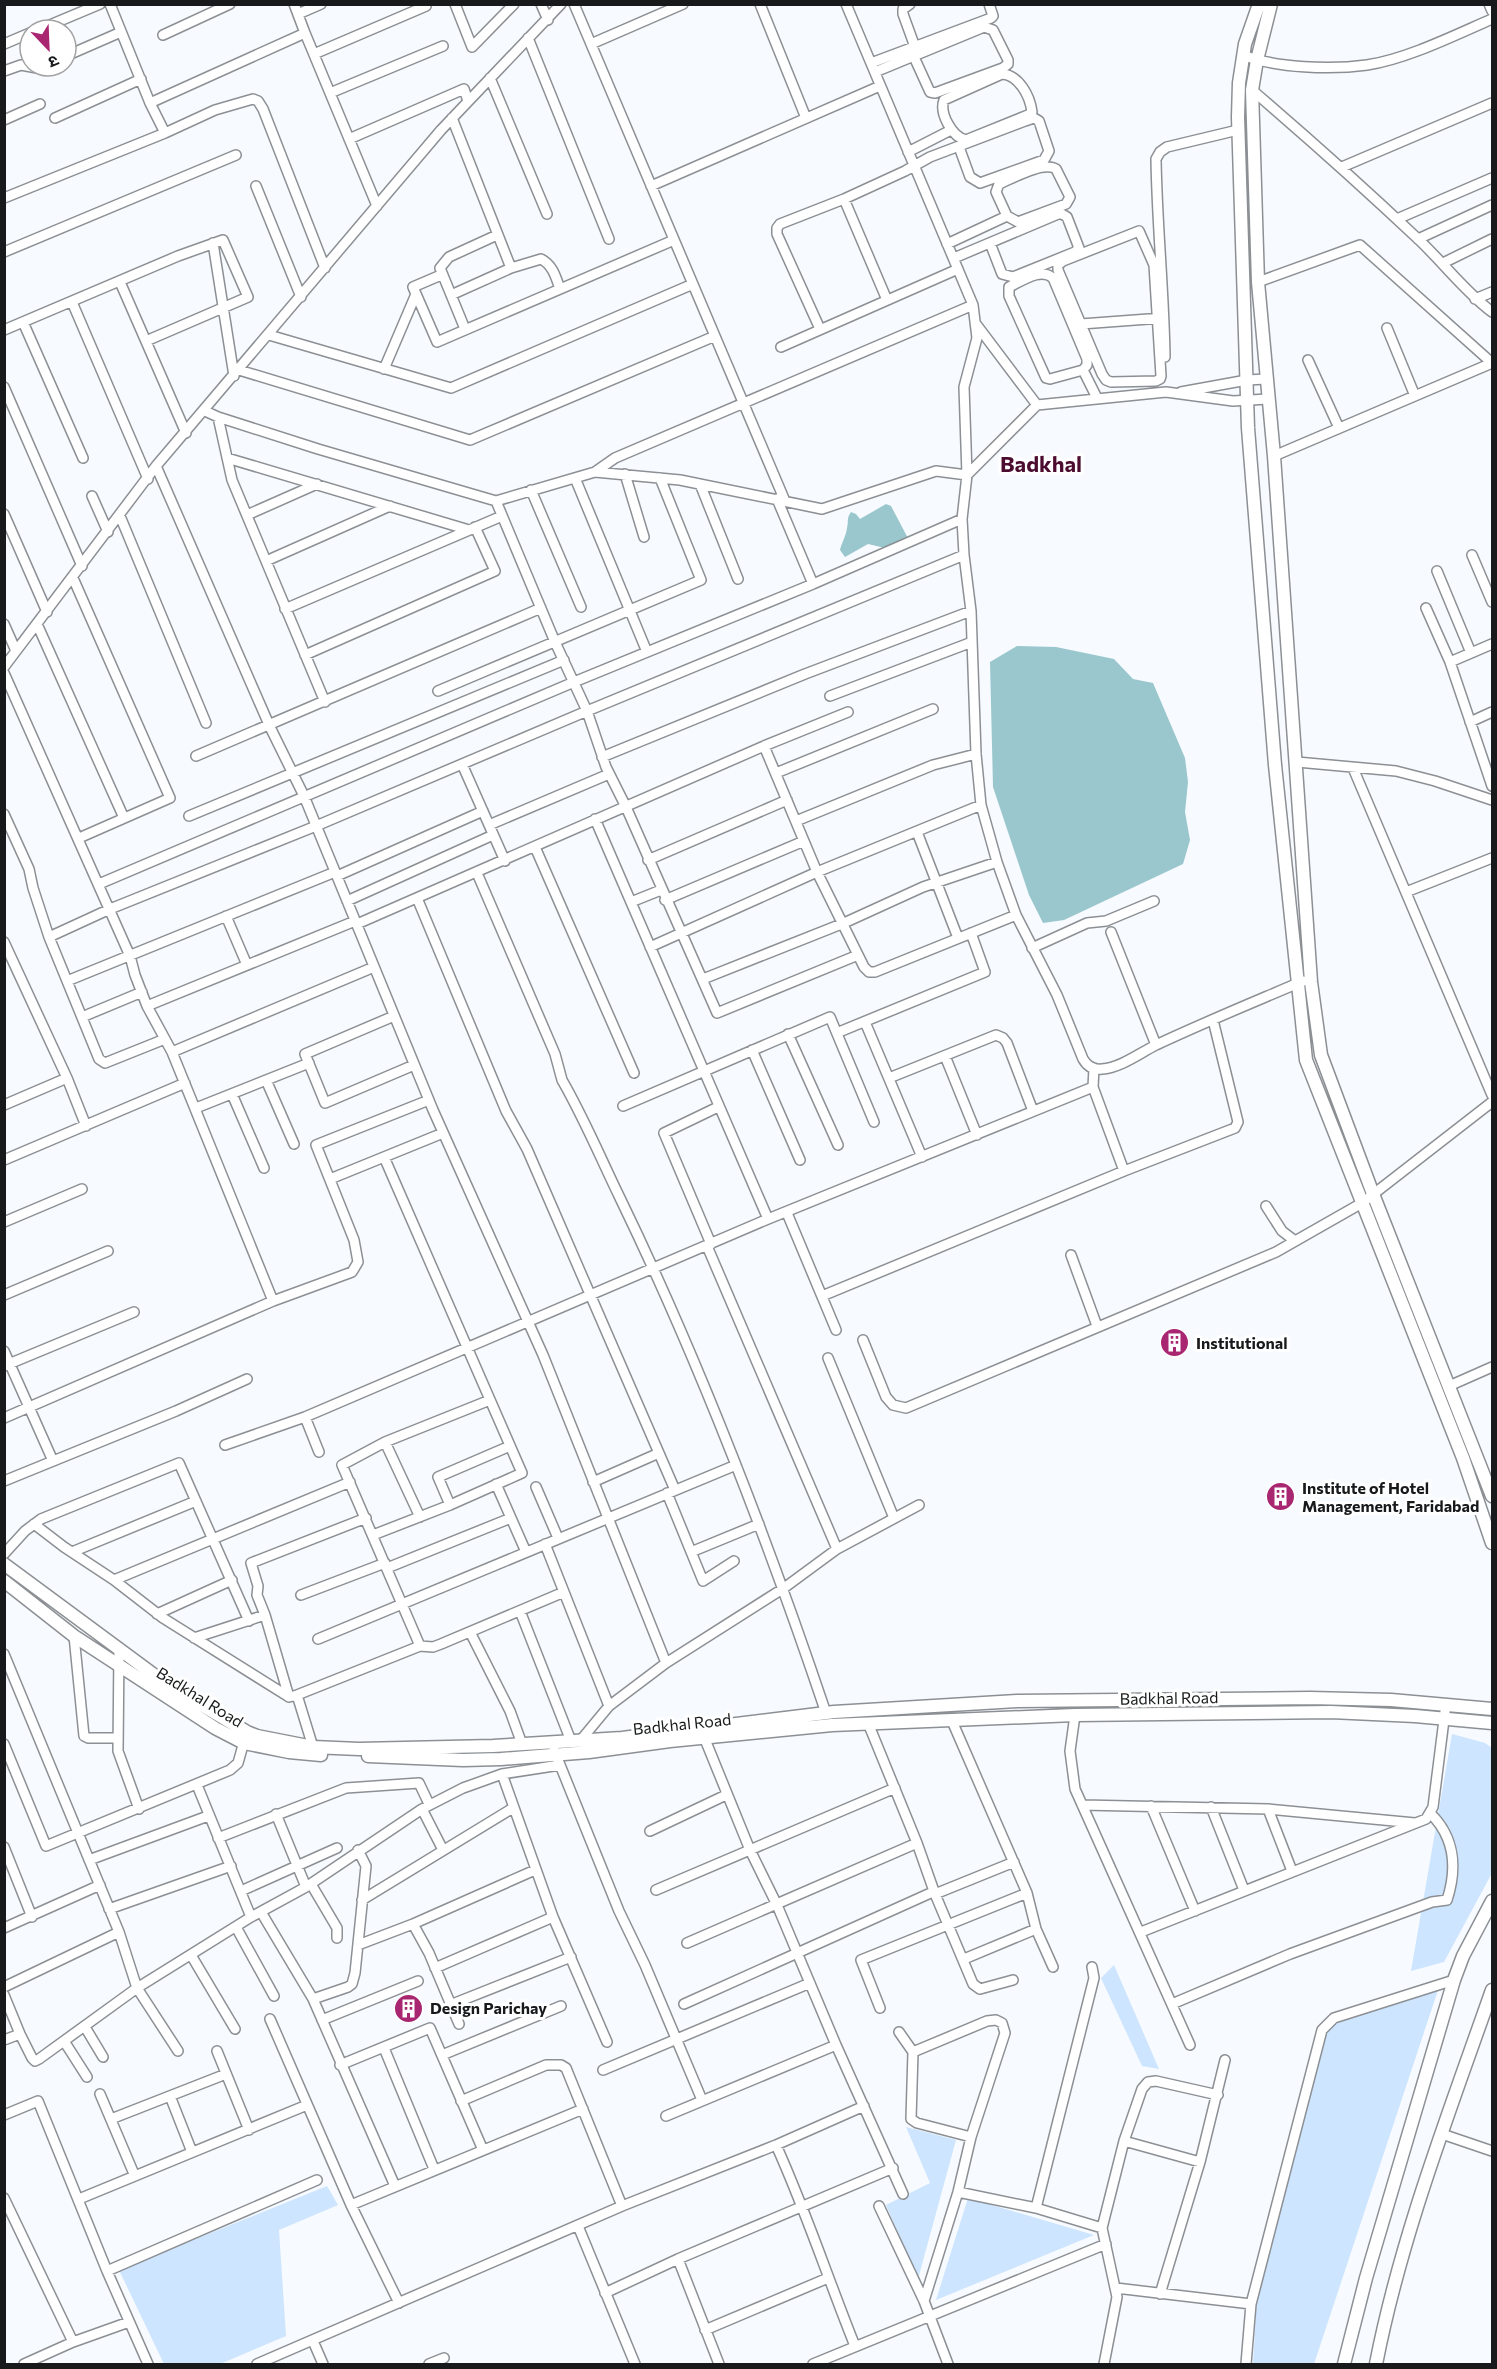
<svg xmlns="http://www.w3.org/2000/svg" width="1497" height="2369" viewBox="0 0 1497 2369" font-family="Commissioner,'Noto Sans Devanagari',sans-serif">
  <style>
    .green { fill: #cde5fe }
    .water { fill: #99c7cd }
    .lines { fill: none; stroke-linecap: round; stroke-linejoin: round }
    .minor-casing { stroke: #8c9094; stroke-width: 12 }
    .tertiary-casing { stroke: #8c9094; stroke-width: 15 }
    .minor { stroke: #fff; stroke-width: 9 }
    .tertiary { stroke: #fff; stroke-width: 12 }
    .labels { text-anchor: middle; stroke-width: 6; stroke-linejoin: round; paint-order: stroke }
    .poi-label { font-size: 16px; font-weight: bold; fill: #17191a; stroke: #fff; text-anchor: start }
    .street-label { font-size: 16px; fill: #17191a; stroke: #fff }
    .district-label { font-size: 22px; font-weight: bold; fill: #4b0c2f; stroke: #fff }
  </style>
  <rect width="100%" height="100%" fill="#f7fafe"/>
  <!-- green -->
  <path class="green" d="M1452 1734 1485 1743 1492 1748V1873L1444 1962 1411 1971Z
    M1114 1965 1159 2069 1142 2066 1101 1978Z
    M1441 1981 1314 2364H1253L1257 2298 1329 2025Z
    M906 2127 956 2140 918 2279 886 2205 930 2183Z
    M327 2186 338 2205 279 2230 286 2336 220 2364H164L119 2270Z
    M968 2198 1094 2235 936 2300Z"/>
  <!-- water -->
  <path class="water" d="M886 504 891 506 910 542 885 548 868 544 845 557 840 550C842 542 846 536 847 528 849 521 846 519 851 512L856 514 860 519Z
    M1017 646 1056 647 1114 659 1133 679 1153 683 1185 758 1188 782 1185 812 1190 840 1183 864 1064 920 1043 923 1029 895 993 787 990 662Z"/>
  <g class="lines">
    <defs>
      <path id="minor" d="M110 4 150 103 165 133
        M455 4 472 47 514 4
        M541 4 548 20
        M574 4 785 501
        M760 4 806 118
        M846 4 973 305 977 338 964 387 967 475 962 519 964 555 971 611 976 754 981 805 997 862 1016 915 1057 995 1083 1059C1087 1066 1093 1070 1102 1069 1120 1068 1140 1053 1156 1045 1205 1022 1254 1002 1303 981
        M910 4 903 9V14L915 47
        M1489 4 1492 11
        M298 14 321 4
        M38 30 100 4
        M305 33 377 206
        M163 35 230 4
        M528 38 609 239
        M4 44 30 33
        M591 44 683 4
        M314 54 426 6
        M1243 55C1276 68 1331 70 1367 65 1407 59 1455 35 1492 19
        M66 56 121 32
        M871 63 991 18 993 16 989 4
        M4 71 21 65 37 68 42 66
        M875 72 984 27 993 30 1008 60V64L1003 68 935 93 930 92 914 57
        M1002 74C1019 75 1030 96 1032 112L1028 115 966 140C952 137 939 113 944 100Z
        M490 78 547 214
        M1252 90C1308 138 1363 187 1417 238 1443 262 1464 291 1492 312
        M330 93 443 46
        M150 103 305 33 294 4
        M55 118 141 79
        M452 118 511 268
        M4 120 40 104
        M349 139 464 89 468 101
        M908 152 951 130
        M1342 167 1492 103
        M256 186 301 297
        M651 186 880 86
        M4 198 165 133 215 110 253 99 258 101 263 109 325 268
        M844 199 887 300
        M1397 219 1492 178
        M1139 231 1154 265 1161 376 1160 379 1156 381 1111 382 1106 380 1102 374 1058 270V265L1063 261Z
        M1418 239 1492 205
        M213 243 234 376
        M947 244 1007 216 1018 222 1066 204 1070 197 1056 169C1043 161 1013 178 999 184L996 192 1007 216
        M4 252 236 155
        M954 258 1058 214H1062L1067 217 1079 248 1075 252 1013 277 1002 274 990 243
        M1443 263 1492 239
        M441 275 413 287 437 342 674 240
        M120 282 186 433
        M1258 282 1360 245 1492 363
        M451 295 511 268 541 259C553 265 556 278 560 289
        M1475 299 1492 292
        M72 302 148 479
        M23 322 83 458
        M976 324 1037 405
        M1081 324 1162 318
        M1387 328 1415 396
        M465 329 440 268 449 257 497 235
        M820 329 777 234V228L780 224 844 199 905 171 930 157 1025 121 1034 118 1039 121 1049 151 1044 160 980 183 970 177 959 147
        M4 330 178 256 223 240 248 297 146 341
        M269 335 451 388 693 284
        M781 347 958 269
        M1165 357C1164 291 1157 225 1156 159L1160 152 1167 147 1238 130
        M1308 360 1339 428
        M384 369 416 294
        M239 370 470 440 715 336
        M1083 370 1050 379 1046 378 1009 296V287C1022 281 1041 267 1053 278L1087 359V365L1083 370 1097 398
        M4 387 82 566
        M1181 392 1247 380 1266 379
        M205 411 218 417 318 449 496 501 595 472 680 480 822 509 936 471 967 475 1037 405 1166 392 1233 401 1268 399
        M218 417 232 480 325 702
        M1274 456 1492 363
        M227 458 469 530
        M156 466 270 727 304 796 433 1110 543 1355 666 1663
        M595 472 615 458 973 305
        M625 474 644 537
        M575 478 647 652
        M700 484 738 579
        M531 490 581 607
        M92 496 108 532
        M777 499 813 584
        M496 501 555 642 587 711 606 767 626 807 717 1013 858 955
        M4 514 47 612
        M247 515 317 484
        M120 516 206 723
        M1472 555 1492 602
        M266 561 390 506
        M1437 571 1471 653
        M73 578 170 798 79 838
        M1426 608 1450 662 1492 786
        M285 609 502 516
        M4 624 16 651
        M37 624 124 818
        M305 655 495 571 475 527
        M1450 662 1492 644
        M4 667 156 466 441 130 561 4
        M4 673 130 956 135 975 147 1006 172 1052 273 1301
        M438 691 701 580 660 478
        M830 696 972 642
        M1470 722 1492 712
        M764 746 817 872 864 967 869 972H875L1016 915
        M196 756 541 608
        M602 757 805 674 971 611
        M1297 762 1396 771 1435 781 1492 800
        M462 764 505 861
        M1353 768 1492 1095
        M776 773 933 709
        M4 814 29 869 33 888 49 937 99 1059 105 1063 165 1039
        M189 816 564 660
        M595 819 768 1219
        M796 821 933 765 976 754
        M489 825 609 774
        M917 832 958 938
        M535 847 634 1073
        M648 860 787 800
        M477 873 555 1054 562 1080C584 1118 601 1159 620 1198 701 1365 767 1538 826 1713
        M337 876 483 811
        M99 884 574 682 813 584 962 519
        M1406 892 1492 858
        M417 898 506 1111 527 1149 675 1490
        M665 900 804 841
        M347 901 493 835
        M631 902 661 890
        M226 916 247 965
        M357 924 764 746 848 712
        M1111 932 1156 1045
        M49 937 110 909 316 826 587 711 964 555
        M4 942 67 1078 86 1126
        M650 947 817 872 981 805
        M1032 948 1087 923 1106 921 1154 901
        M703 979 844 923 923 887 997 862
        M67 981 335 872
        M147 1006 355 921
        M394 1016 305 1054 325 1103 414 1065
        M82 1017 142 992
        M865 1022 922 1157
        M839 1032 985 972 971 933
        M788 1034 838 1145
        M752 1050 800 1160
        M172 1052 374 967
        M945 1056 977 1135
        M1094 1068 1093 1087 1124 1171
        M889 1078 996 1035 1003 1038 1007 1043 1033 1111
        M266 1080 294 1144
        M232 1094 264 1168
        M4 1105 67 1078
        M623 1106 830 1017 874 1122
        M196 1108 309 1063
        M4 1160 185 1083
        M330 1179 443 1133
        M1266 1206 1282 1231 1295 1241
        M787 1213 836 1330
        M4 1222 82 1189
        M711 1244 664 1133 718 1107
        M707 1246 837 1549
        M1071 1255 1097 1326
        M4 1295 108 1251
        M822 1296 1124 1171 1235 1128 1238 1122 1213 1020
        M863 1340 886 1397 893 1405 906 1408 1276 1252 1362 1203 1492 1102
        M4 1351 53 1461
        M828 1358 894 1518
        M4 1366 134 1312
        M1449 1386 1492 1367
        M305 1417 319 1452
        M4 1418 273 1301 352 1272 358 1262 354 1240 316 1145 429 1100
        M385 1442 420 1517
        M225 1445 305 1417 768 1219 1093 1087
        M4 1481 176 1411 247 1379
        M593 1482 659 1453
        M496 1484 526 1552
        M536 1487 558 1538
        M667 1493 703 1581 734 1561
        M450 1505 438 1477 510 1446
        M34 1524 64 1547 114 1580 163 1618 289 1697
        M373 1535 450 1505 522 1473 384 1157
        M545 1544 609 1706
        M72 1552 196 1501
        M691 1552 759 1524
        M4 1554 25 1531 41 1519 179 1463 249 1621
        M387 1568 511 1518
        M114 1580 350 1482
        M301 1595 385 1563
        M520 1611 571 1741
        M157 1614 232 1580
        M470 1632 510 1711 522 1744
        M74 1636 84 1736 88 1738H118
        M194 1638 265 1615
        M318 1639 736 1465
        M420 1646 342 1465 385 1442 490 1400
        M119 1649 118 1751 139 1809
        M4 1654 119 1932 137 1988 178 2051
        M297 1695 420 1646 433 1647 441 1644 564 1592
        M1075 1715 1070 1751 1075 1789 1190 2045
        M952 1721 1027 1893 1036 1929 1053 1967
        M868 1723 917 1843 935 1894 973 1984 980 1989 1013 1980
        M702 1732 750 1850 777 1905 836 2045 903 2194
        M580 1741 609 1706 666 1663 784 1588 837 1549 919 1505
        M4 1744 46 1846 230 1770 238 1763 245 1738
        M313 1747 297 1695 289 1697 265 1615 257 1595 258 1586 251 1563 366 1518
        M554 1750 619 1911 645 1965 702 2100
        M197 1785 251 1917
        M1082 1805 1268 1809 1415 1823
        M1151 1806 1195 1911
        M1211 1807 1244 1890
        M422 1809 443 1850
        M1268 1809 1292 1871
        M276 1814 306 1887
        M650 1831 726 1795
        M218 1838 346 1788 419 1783 429 1804
        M4 1847 32 1917
        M89 1860 208 1816
        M311 1884 337 1928V1938
        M656 1890 895 1788
        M241 1891 337 1848
        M935 1894 1014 1862
        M362 1900 513 1808
        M109 1909 231 1866
        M261 1912 313 1999 395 2186
        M553 1917 607 2042
        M413 1924 429 1953 459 2024
        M236 1927 274 1996
        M4 1928 100 1885
        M1141 1932 1426 1819 1433 1807 1446 1704
        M687 1943 917 1843
        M358 1945 413 1924 535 1870
        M191 1955 235 2029
        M964 1959 1036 1929
        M435 1968 553 1917 502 1774 560 1765
        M4 1987 119 1932
        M4 1995 20 2034
        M313 1999 348 1987 352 1984 355 1973 366 1866 358 1850
        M684 2004 935 1891
        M1172 2004 1290 1954 1432 1902 1447 1900C1457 1869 1455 1838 1431 1814
        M450 2005 571 1957
        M880 2008 861 1960 1027 1893
        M270 2019 351 2205 399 2303
        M322 2020 418 1981
        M85 2027 103 2057
        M899 2032 913 2052 911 2119 917 2123 971 2137
        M4 2040 20 2034 32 2058 35 2061 39 2059 137 1988 251 1917 306 1887 422 1809 463 1788 502 1774
        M64 2041 87 2077
        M384 2048 434 2169
        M217 2051 249 2130
        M913 2052 987 2021 996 2020 1002 2023 1005 2033 971 2137 958 2192 924 2301
        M442 2055 561 2006
        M340 2065 430 2028 483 2150
        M603 2070 810 1983
        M100 2094 134 2174
        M170 2096 192 2152
        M461 2101 546 2065H561L566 2068 622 2206
        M4 2115 38 2101 107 2271 148 2364
        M666 2116 836 2045
        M111 2119 226 2074
        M1442 2134 1492 2151
        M1124 2141 1200 2162
        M776 2145C806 2211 828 2279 855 2346
        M958 2192 1036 2208 1102 2228
        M4 2198 73 2342
        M79 2199 307 2105
        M351 2205 583 2109
        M879 2206 924 2301 948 2364
        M1036 2208 1094 1978 1092 1967
        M578 2226 635 2364
        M678 2259 719 2364
        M107 2271 317 2180
        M1116 2288 1251 2304
        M605 2293 678 2259 893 2168
        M1160 2294 1200 2162 1225 2060
        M705 2330 828 2278
        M313 2341 323 2364
        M24 2364 73 2342 129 2322
        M257 2364 622 2206 776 2145 864 2106
        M429 2364 444 2358
        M813 2364 1106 2244
        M1104 2364 1117 2297 1102 2228 1124 2141 1142 2089 1148 2082 1156 2081 1218 2095
        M1246 2364 1251 2304 1322 2030 1334 2018 1454 1980"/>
      <path id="tertiary" d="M1259 4 1245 44 1239 83 1238 117 1248 428 1275 765 1306 1060 1463 1458 1492 1543
        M1271 4 1257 60 1252 90 1258 282 1274 456 1311 982 1321 1055 1373 1194 1492 1496
        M4 1564 165 1683 247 1732 257 1736 313 1747 359 1749 493 1746 622 1738 834 1712 1017 1701 1310 1698 1391 1700 1492 1709
        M4 1581 74 1636 215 1728 244 1743 289 1752 321 1755
        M368 1756 463 1760 501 1759 589 1752 670 1741 832 1725 1075 1715 1331 1712 1415 1716 1492 1723
        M1344 2364 1366 2278 1454 1980 1463 1956 1492 1901
        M1376 2364C1401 2236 1449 2113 1492 1990"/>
    </defs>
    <!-- minor casing -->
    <use href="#minor" class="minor-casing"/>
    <!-- tertiary casing -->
    <use href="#tertiary" class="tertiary-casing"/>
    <!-- minor -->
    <use href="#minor" class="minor"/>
    <!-- tertiary -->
    <use href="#tertiary" class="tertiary"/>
  </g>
  <!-- icons -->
  <defs>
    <symbol id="building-disc" viewBox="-11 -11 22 22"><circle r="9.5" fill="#a92670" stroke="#fff"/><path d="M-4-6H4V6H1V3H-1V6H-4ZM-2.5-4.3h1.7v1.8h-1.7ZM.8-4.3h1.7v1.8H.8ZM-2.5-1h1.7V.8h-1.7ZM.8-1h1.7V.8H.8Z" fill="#fff"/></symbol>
  </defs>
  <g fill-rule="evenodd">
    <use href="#building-disc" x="1158" y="1326" width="33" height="33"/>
    <use href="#building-disc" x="1264" y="1480" width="33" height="33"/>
    <use href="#building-disc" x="392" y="1992" width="33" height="33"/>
  </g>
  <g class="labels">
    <!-- poi labels -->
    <g class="poi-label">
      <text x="1196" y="1349">Institutional</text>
      <text x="1302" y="1494">Institute of Hotel<tspan x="1302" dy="18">Management, Faridabad</tspan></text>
      <text x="430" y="2014">Design Parichay</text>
    </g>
    <!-- street labels -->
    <g class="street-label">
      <text transform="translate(200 1697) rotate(32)" y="6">Badkhal Road</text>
      <text transform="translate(1169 1698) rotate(-1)" y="6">Badkhal Road</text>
      <text transform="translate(682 1724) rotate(-6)" y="6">Badkhal Road</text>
    </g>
    <!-- district labels -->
    <g class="district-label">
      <text x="1041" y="472">Badkhal</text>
    </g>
  </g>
  <!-- border -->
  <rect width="1497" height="2369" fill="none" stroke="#17191a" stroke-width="12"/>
  <!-- north arrow -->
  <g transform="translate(48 48) rotate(157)"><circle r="28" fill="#ffffff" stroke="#a2a3a3" stroke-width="1.5"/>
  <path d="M0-4.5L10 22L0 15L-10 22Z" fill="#a92670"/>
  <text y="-9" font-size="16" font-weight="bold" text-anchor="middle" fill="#17191a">उ</text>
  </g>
</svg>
